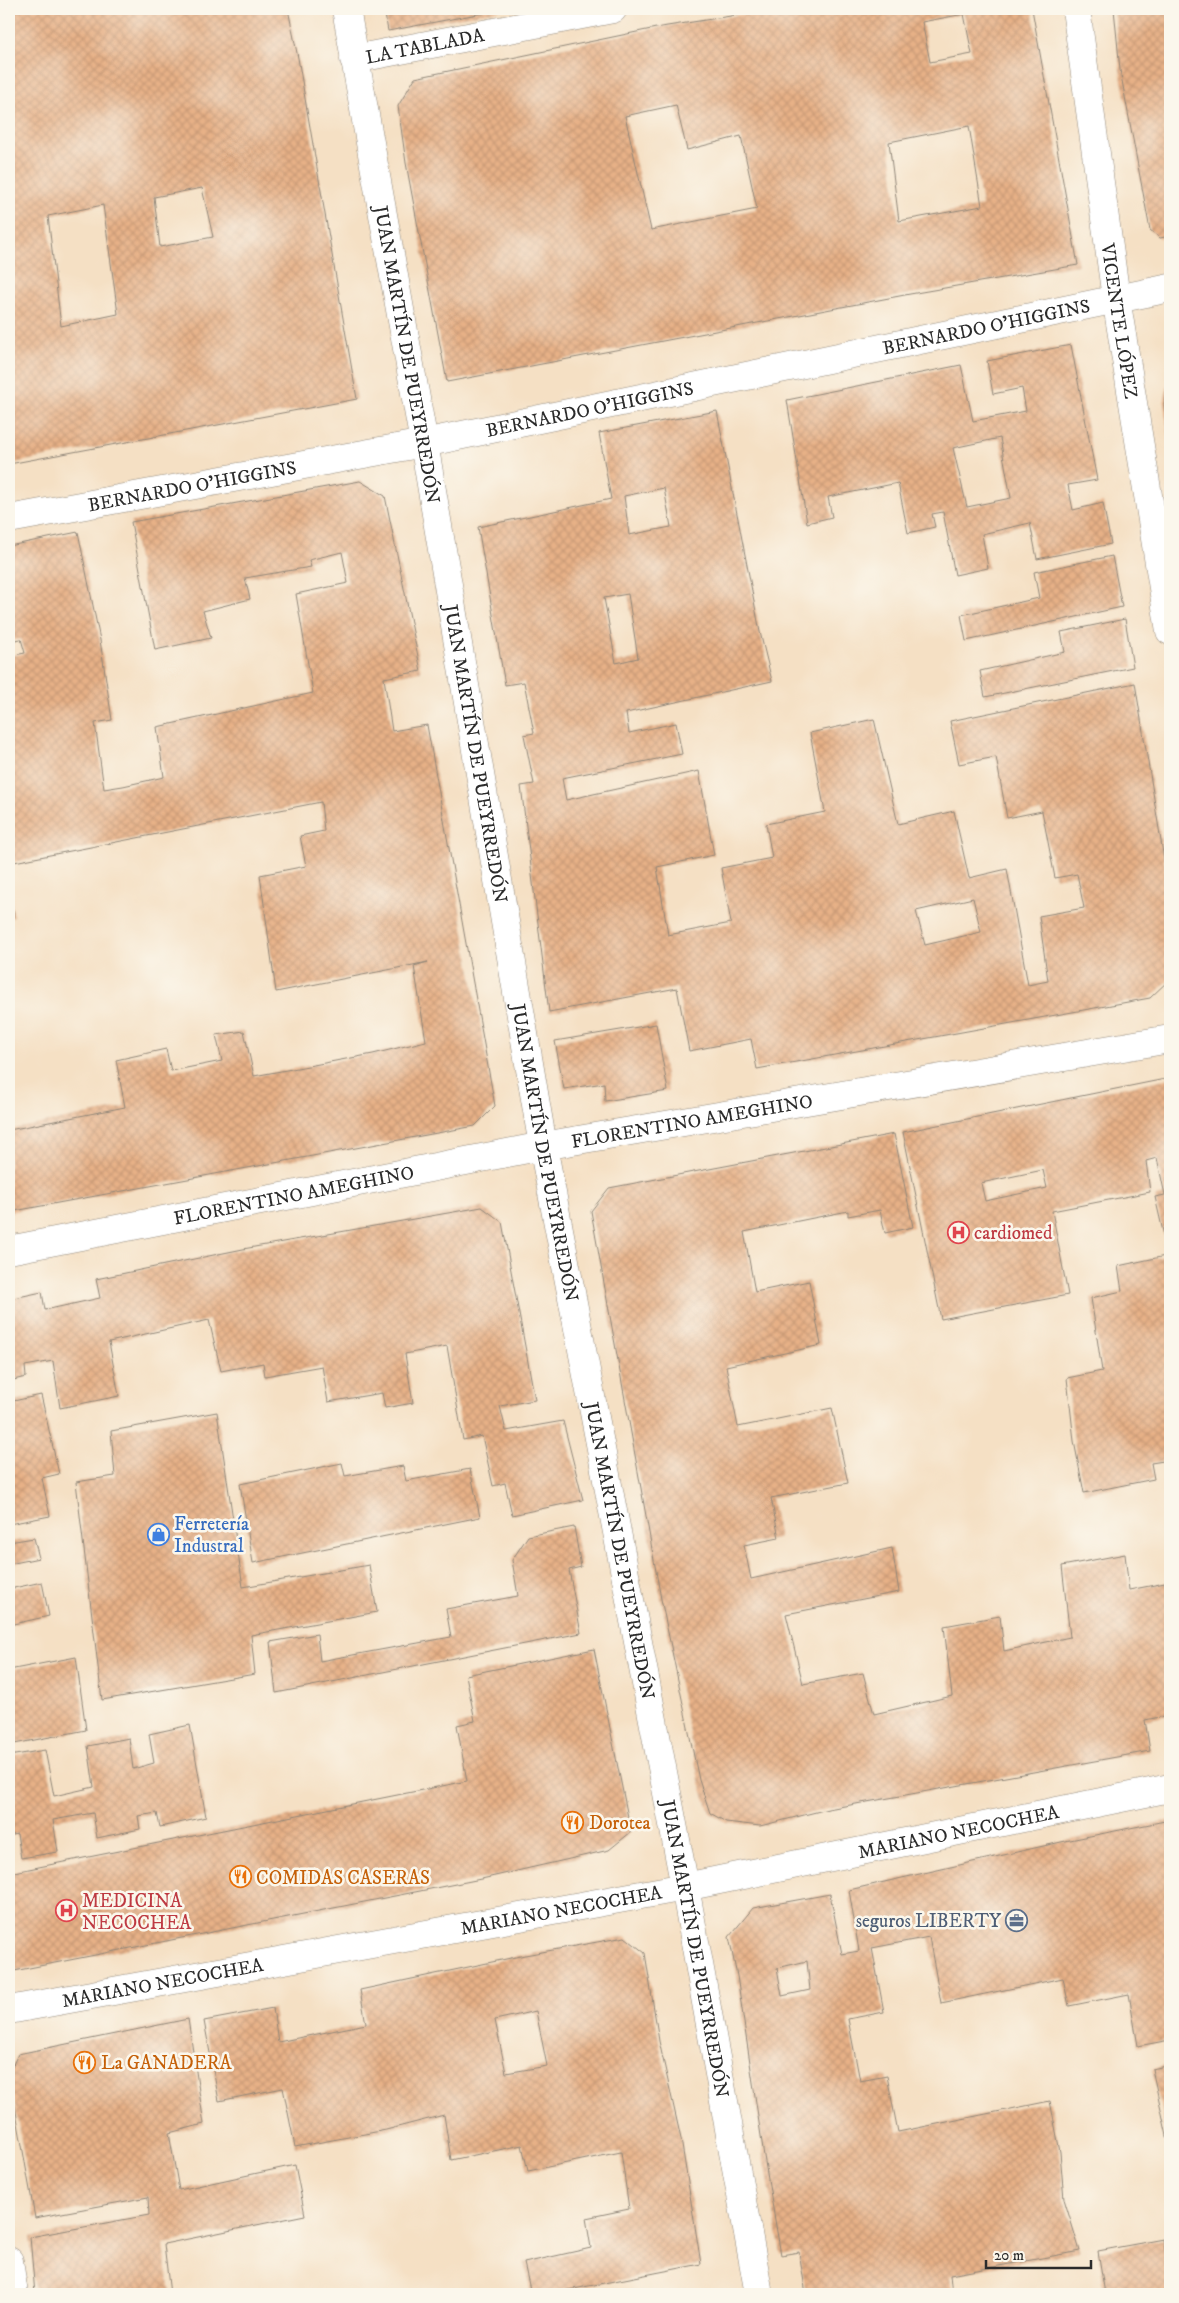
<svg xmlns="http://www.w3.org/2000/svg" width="1179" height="2303" viewBox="0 0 1179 2303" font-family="'IM FELL DW Pica',serif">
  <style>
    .building { fill: url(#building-cross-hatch); fill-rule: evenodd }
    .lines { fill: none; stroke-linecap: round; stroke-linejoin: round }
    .street-casing { stroke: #908678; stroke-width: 29 }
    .street { stroke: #fff; stroke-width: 28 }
    .labels { text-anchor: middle; stroke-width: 5; stroke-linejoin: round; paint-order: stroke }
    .street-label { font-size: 19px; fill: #2b2b2b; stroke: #fbf7ec }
    .health-label { font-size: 19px; fill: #be3a42; stroke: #fbf7ec; text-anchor: start }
    .shop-label { font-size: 19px; fill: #366cbe; stroke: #fbf7ec; text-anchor: start }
    .food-label { font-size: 19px; fill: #c56008; stroke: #fbf7ec; text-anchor: start }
    .service-label { font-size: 19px; fill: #4e5e75; stroke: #fbf7ec; text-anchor: end }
  </style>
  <defs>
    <pattern id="building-cross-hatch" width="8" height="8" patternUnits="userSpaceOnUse" patternTransform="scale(1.25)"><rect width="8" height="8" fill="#e7b187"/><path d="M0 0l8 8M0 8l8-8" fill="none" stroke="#c69875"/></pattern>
  </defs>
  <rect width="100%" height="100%" fill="#fbf7ec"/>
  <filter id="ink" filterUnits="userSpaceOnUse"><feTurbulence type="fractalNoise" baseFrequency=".02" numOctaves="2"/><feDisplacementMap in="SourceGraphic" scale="10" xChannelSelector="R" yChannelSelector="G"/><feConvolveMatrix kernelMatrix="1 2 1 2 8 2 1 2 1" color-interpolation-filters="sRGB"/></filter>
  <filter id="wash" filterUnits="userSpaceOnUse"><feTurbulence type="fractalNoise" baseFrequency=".0096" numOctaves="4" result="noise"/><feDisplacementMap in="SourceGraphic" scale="20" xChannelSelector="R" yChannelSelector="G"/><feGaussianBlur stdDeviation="1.12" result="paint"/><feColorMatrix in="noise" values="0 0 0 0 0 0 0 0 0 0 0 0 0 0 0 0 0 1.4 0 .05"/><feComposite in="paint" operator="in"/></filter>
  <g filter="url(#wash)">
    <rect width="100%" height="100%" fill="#f5e0c4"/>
    <g id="blocks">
      <!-- building -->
      <path class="building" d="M9 9H288L298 58 357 399 9 464ZM202 188 213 237 160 247 154 197ZM103 205 118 314 61 326 48 216Z
        M384 9H499V10L388 31Z
        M775 9H1032L1078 265 910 294 447 382 406 163 398 106 415 78 661 27ZM964 14 972 54 930 62 922 22ZM676 105 687 150 741 136 757 209 651 230 625 116ZM969 126 982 206 899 221 889 142Z
        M1114 9H1170V236L1160 238 1150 230 1120 70Z
        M1071 345 1097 480 1068 485 1073 510 1103 503 1111 544 1037 559 1030 523 982 534 988 568 955 575 943 512 932 514 935 527 908 533 898 483 828 497 832 517 807 523 787 400 961 365 973 421 1026 411 1022 388 993 394 987 361ZM1000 438 1011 498 967 507 953 448Z
        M1170 375V440H1169L1164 403Z
        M717 411 760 632 772 681 626 713 629 733 676 723 682 754 562 778 566 800 699 771 714 855 657 867 668 935 731 923 721 868 772 858 766 824 825 812 810 733 874 719 898 824 954 811 969 878 1007 869 1028 985 1048 981 1039 916 1084 908 1077 874 1055 878 1042 811 1007 818 996 757 959 764 950 721 1135 683 1170 896V979L1150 998 757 1069 751 1039 689 1051 677 988 549 1012 521 786 534 784 524 735 534 733 524 682 505 685 478 527 611 499 599 433ZM664 488 671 527 629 535 624 496ZM628 594 638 658 616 663 604 598ZM973 898 981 932 925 945 916 911Z
        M360 481 385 496 421 671 384 678 392 731 427 725 495 1106 475 1126 9 1212V1130L125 1107 116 1060 166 1049 171 1071 222 1061 216 1035 244 1031 254 1076 373 1054 426 1041 414 966 428 962 276 992 260 875 306 866 300 836 324 831 321 802 9 863V656L25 653 21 639 9 641V546L78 532 100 640 112 720 95 723 104 789 123 786 164 777 157 727 313 693 296 594 348 583 342 552 309 560 311 567 245 578 250 599 203 611 211 638 155 650 131 522Z
        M1112 556 1122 607 966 641 961 615 1039 598 1034 572Z
        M1125 619 1133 667 985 697 980 671 1065 652 1061 632Z
        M9 893 14 917 9 918Z
        M656 1024 668 1091 605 1101 604 1083 564 1089 555 1041Z
        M1170 1078V1234L1164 1236 1155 1197 1165 1195 1157 1158 1146 1161 1150 1192 1052 1211 1068 1295 941 1319 903 1132ZM1043 1170 1047 1188 985 1201 981 1183Z
        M894 1134 913 1227 885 1233 880 1210 848 1216V1211L744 1232 755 1292 809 1281 821 1345 726 1366 738 1427 832 1408 848 1483 771 1498 779 1538 744 1545 751 1579 892 1548 899 1592 786 1614 803 1684 863 1673 874 1714 952 1696 944 1626 1000 1616 1004 1651 1070 1637 1062 1566 1125 1554 1129 1590 1170 1582V1715L1145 1720 1150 1751 828 1809 760 1826 726 1822 710 1813 699 1780 661 1599 591 1211 609 1188Z
        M482 1207 502 1222 535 1400 500 1406 506 1431 563 1421 583 1500 512 1515 505 1483 493 1486 482 1436 463 1440 447 1346 405 1354 413 1403 385 1408 382 1393 328 1402 322 1366 265 1376 263 1363 221 1371 209 1320 109 1342 119 1396 60 1408 53 1361 25 1366 26 1377 9 1381V1299L42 1292 45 1310 100 1298 96 1279 243 1249Z
        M1170 1255V1460L1151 1463 1154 1479 1084 1493 1074 1441 1067 1378 1102 1371 1091 1298 1122 1291 1118 1266Z
        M41 1395 59 1474 42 1478 50 1516 9 1524V1402Z
        M217 1412 243 1587 369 1565 377 1612 251 1635 255 1674 102 1700 76 1482 115 1476 111 1431Z
        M342 1463 345 1476 403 1466 406 1481 470 1469 480 1517 253 1563 240 1484Z
        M574 1527 581 1567 569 1570 581 1633 276 1693 270 1642 317 1634 320 1661 451 1637 446 1609 518 1596 512 1560 528 1536Z
        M34 1538 39 1558 9 1564V1542Z
        M42 1582 49 1616 9 1625V1589Z
        M594 1649 631 1832 609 1850 486 1878 9 1972V1873L467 1781 457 1725 475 1721 466 1675Z
        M76 1657 86 1730 9 1745V1670Z
        M190 1725 206 1817 160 1827 157 1813 138 1816 140 1829 97 1838 93 1813 53 1820 58 1852 21 1858 17 1834 9 1836V1756L45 1750 54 1796 94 1787 88 1746 129 1738 133 1769 154 1763 149 1734Z
        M1170 1820V2040L1138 2046 1129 1994 1069 2006 1063 1978 941 2003 929 1937 872 1948 884 2012 848 2019 860 2081 887 2076 898 2132 1050 2101 1060 2152 1064 2199 1080 2251 950 2275 952 2294H806L799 2252 781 2255 764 2156 737 1976 729 1937 753 1908 830 1894 842 1954 859 1951 849 1890 1070 1840ZM807 1961 810 1990 782 1996 777 1968Z
        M625 1937 645 1953 659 2041 681 2139 701 2264 548 2294H531L524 2263 591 2248 586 2218 629 2209 621 2152 528 2171 522 2145 451 2160 444 2115 386 2130 295 2147 283 2088 219 2101 204 2021 273 2008 278 2042 366 2024 360 1990 525 1955ZM536 2011 547 2066 506 2073 495 2020Z
        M188 2019 204 2124 169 2133 179 2190 295 2165 305 2215 164 2244 170 2294H35L30 2237 149 2215 148 2197 35 2218 9 2073 18 2054Z
        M1170 2065V2145H1169L1152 2069Z
        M1163 2239 1170 2279V2294H1105L1098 2251Z"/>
    </g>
  </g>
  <g filter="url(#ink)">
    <use href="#blocks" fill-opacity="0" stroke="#908678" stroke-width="1"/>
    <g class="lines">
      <defs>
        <g id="street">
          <path id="s1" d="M346 9 424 443 543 1146 685 1887 759 2294"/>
          <path id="s2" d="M1076 9 1116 298 1170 631"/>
          <path id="s3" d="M354 59 613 9"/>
          <path id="s4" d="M9 519 424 443 1170 288"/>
          <path id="s5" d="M9 1250 543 1146 1170 1039"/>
          <path id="s6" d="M9 2010 685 1887 1170 1788"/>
          <path d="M9 2261 14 2294"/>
        </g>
      </defs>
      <!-- street casing -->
      <use href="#street" class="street-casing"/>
      <!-- street -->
      <use href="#street" class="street"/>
    </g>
  </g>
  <!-- icons -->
  <defs>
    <symbol id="hospital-ring" viewBox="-11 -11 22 22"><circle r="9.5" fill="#fbf7ec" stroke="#e0444e" stroke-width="1.5"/><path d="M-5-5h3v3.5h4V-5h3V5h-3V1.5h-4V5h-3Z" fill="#e0444e"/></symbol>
    <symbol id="shop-ring" viewBox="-11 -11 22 22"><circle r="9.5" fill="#fbf7ec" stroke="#3f7fe0" stroke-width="1.5"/><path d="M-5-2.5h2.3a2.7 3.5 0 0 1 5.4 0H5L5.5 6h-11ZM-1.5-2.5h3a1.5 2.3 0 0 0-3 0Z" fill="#3f7fe0"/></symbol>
    <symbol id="restaurant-ring" viewBox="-11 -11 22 22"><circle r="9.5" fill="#fbf7ec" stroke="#e8710a" stroke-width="1.5"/><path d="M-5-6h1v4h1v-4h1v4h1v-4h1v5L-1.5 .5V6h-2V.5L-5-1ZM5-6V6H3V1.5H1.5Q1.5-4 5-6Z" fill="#e8710a"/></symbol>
    <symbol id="office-ring" viewBox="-11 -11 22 22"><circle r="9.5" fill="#fbf7ec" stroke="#5c6f8a" stroke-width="1.5"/><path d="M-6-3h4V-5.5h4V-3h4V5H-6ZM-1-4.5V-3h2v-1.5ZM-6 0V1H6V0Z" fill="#5c6f8a"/></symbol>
  </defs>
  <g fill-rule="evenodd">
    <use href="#hospital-ring" x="946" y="1220" width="25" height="25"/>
    <use href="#shop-ring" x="146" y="1522" width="25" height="25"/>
    <use href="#restaurant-ring" x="560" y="1810" width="25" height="25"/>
    <use href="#restaurant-ring" x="228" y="1864" width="25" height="25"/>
    <use href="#hospital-ring" x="54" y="1898" width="25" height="25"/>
    <use href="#office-ring" x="1004" y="1908" width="25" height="25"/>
    <use href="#restaurant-ring" x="72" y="2050" width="25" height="25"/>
  </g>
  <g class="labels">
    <!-- street labels -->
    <g class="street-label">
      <text dy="7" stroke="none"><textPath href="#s3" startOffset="72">LA TABLADA</textPath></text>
      <text dy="7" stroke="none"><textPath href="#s2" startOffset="315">VICENTE LÓPEZ</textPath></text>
      <text dy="7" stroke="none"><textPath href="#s4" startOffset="996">BERNARDO O'HIGGINS</textPath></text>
      <text dy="7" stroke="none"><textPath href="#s1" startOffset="351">JUAN MARTÍN DE PUEYRREDÓN</textPath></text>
      <text dy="7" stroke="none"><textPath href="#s4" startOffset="591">BERNARDO O'HIGGINS</textPath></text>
      <text dy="7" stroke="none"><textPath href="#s4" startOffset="186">BERNARDO O'HIGGINS</textPath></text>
      <text dy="7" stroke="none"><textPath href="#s1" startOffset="756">JUAN MARTÍN DE PUEYRREDÓN</textPath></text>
      <text dy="7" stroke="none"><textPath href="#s5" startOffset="695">FLORENTINO AMEGHINO</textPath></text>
      <text dy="7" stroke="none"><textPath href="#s1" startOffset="1161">JUAN MARTÍN DE PUEYRREDÓN</textPath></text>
      <text dy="7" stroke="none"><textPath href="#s5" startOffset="290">FLORENTINO AMEGHINO</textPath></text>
      <text dy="7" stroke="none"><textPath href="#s1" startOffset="1566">JUAN MARTÍN DE PUEYRREDÓN</textPath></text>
      <text dy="7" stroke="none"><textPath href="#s6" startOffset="966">MARIANO NECOCHEA</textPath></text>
      <text dy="7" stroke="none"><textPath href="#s6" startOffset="561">MARIANO NECOCHEA</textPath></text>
      <text dy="7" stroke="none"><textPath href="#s1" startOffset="1971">JUAN MARTÍN DE PUEYRREDÓN</textPath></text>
      <text dy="7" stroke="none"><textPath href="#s6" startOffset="156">MARIANO NECOCHEA</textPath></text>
    </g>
    <!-- health labels -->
    <g class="health-label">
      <text x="974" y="1239">cardiomed</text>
      <text x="82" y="1907">MEDICINA<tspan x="82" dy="22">NECOCHEA</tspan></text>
    </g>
    <!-- shop labels -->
    <g class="shop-label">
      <text x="174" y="1530">Ferretería<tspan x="174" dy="22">Industral</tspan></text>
    </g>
    <!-- food labels -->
    <g class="food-label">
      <text x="589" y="1829">Dorotea</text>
      <text x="256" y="1884">COMIDAS CASERAS</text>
      <text x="101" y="2069">La GANADERA</text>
    </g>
    <!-- service labels -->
    <g class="service-label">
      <text x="1001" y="1927">seguros LIBERTY</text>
    </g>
  </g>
  <!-- margin -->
  <rect width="1179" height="2303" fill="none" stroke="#fbf7ec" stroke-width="30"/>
  <!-- scale -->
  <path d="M986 2260v8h105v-8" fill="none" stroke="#2b2b2b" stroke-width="2.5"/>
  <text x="994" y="2260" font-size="15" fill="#2b2b2b" stroke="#fbf7ec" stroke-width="4" paint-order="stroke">20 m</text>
</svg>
